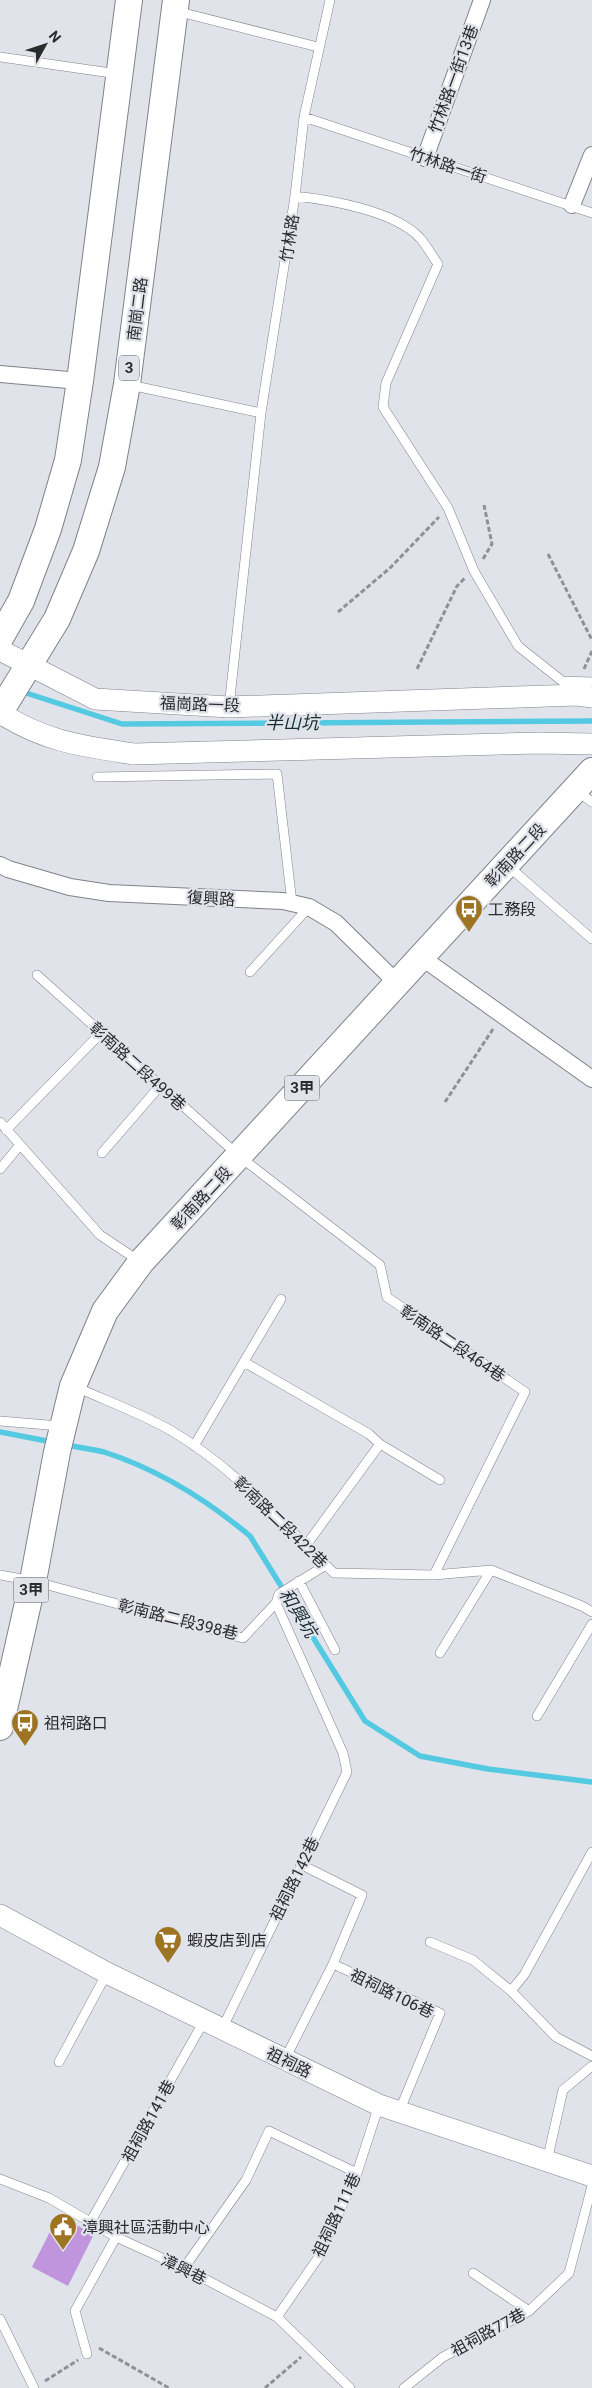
<svg xmlns="http://www.w3.org/2000/svg" width="592" height="2388" viewBox="0 0 592 2388" font-family="Roboto,'Noto Sans TC',sans-serif">
  <style>
    .lines { fill: none; stroke-linecap: round; stroke-linejoin: round }
    .stream { stroke: #54cae2; stroke-width: 5.5 }
    .building { fill: #c095dd }
    .service-casing { stroke: #808289; stroke-width: 10 }
    .minor-casing { stroke: #808289; stroke-width: 18 }
    .tertiary-casing { stroke: #808289; stroke-width: 22 }
    .primary-casing { stroke: #808289; stroke-width: 28 }
    .path { stroke: #909197; stroke-width: 3; stroke-dasharray: 5 2.5; stroke-linecap: butt }
    .service { stroke: #fff; stroke-width: 9 }
    .minor { stroke: #fff; stroke-width: 16 }
    .tertiary { stroke: #fff; stroke-width: 21 }
    .primary { stroke: #fff; stroke-width: 26 }
    .labels { text-anchor: middle; stroke-width: 4.5; stroke-linejoin: round; paint-order: stroke }
    .shield { fill: #e1e3eb; stroke: #626267; stroke-width: 1 }
    .shield-label { font-size: 15px; font-weight: bold; fill: #2b2b2e }
    .street-label { font-size: 16px; fill: #2b2b2e; stroke: #e1e3eb }
    .poi-label { font-size: 16px; fill: #2b2b2e; stroke: #e1e3eb; text-anchor: start }
    .water-label { font-size: 18px; font-style: italic; fill: #192d32; stroke: #e1e3eb }
  </style>
  <rect width="100%" height="100%" fill="#e1e3eb"/>
  <g class="lines">
    <!-- stream -->
    <path class="stream" d="M20 691 122 724 592 721
      M0 1432 52 1442
      M66 1445C78 1447 92 1449 104 1452 157 1469 207 1500 250 1536L365 1721 420 1756 488 1769 592 1782"/>
  </g>
  <!-- building -->
  <path class="building" d="M58 2216 94 2234 68 2286 32 2267Z"/>
  <g class="lines">
    <defs>
      <path id="service" d="M176 11 318 47
        M0 57 118 74
        M304 117 592 213
        M295 196C331 200 395 211 420 238 427 246 432 256 438 264L386 383 383 407 448 508 474 571 518 646 562 681 592 682
        M130 385 261 413
        M229 707 261 413 295 196 304 117 330 0
        M97 777 277 774 292 903
        M577 791 592 802
        M508 866 592 939
        M250 972 309 907
        M37 975 239 1156 380 1265 387 1297 525 1392 434 1575
        M0 1122 100 1235 139 1261
        M6 1130 101 1033
        M102 1153 159 1087
        M0 1169 20 1145
        M244 1362 369 1434 380 1444 307 1544
        M76 1387C107 1401 140 1413 170 1430 234 1467 282 1523 334 1573L434 1575 491 1570 582 1606 592 1612
        M0 1421 60 1426
        M380 1444 440 1480
        M194 1446 281 1299
        M0 1575 33 1581 243 1638 276 1603 279 1594 326 1565
        M299 1581 335 1650
        M440 1653 491 1570
        M537 1716 592 1624
        M592 1852 524 1975 511 1991 556 2037 592 2056
        M430 1942 473 1960 511 1991
        M333 1964 440 2013 399 2112
        M222 2029 347 1772 343 1753 276 1603
        M285 2059 333 1964 362 1895 300 1864
        M59 2062 107 1973
        M547 2161 563 2090 592 2066
        M0 2179 49 2198 116 2237 184 2268 277 2317 350 2388
        M91 2221 204 2021
        M184 2268 246 2180 269 2131 357 2173
        M473 2273 529 2311
        M277 2317 318 2258 357 2173 379 2105
        M0 2319 34 2388
        M87 2354 75 2311 116 2237
        M404 2388 443 2357 529 2311 569 2273 592 2186"/>
      <path id="minor" d="M425 158 482 0
        M572 205 592 155
        M0 374 80 381
        M0 865 8 869 70 887 109 893 283 901 309 907 336 923 397 983
        M421 957 592 1079"/>
      <path id="tertiary" d="M0 650 95 699 229 707 577 695 592 697
        M0 713C46 742 82 746 134 754L539 743 592 744
        M0 1915 107 1973 379 2105 592 2176"/>
      <path id="primary" d="M0 638 21 601 48 529 68 460 80 381 129 0
        M0 712 57 619 86 551 112 467 127 384 176 0
        M0 1727 33 1581 57 1452 73 1386 105 1311 141 1262 592 771"/>
    </defs>
    <!-- service casing -->
    <use href="#service" class="service-casing"/>
    <!-- minor casing -->
    <use href="#minor" class="minor-casing"/>
    <!-- tertiary casing -->
    <use href="#tertiary" class="tertiary-casing"/>
    <!-- primary casing -->
    <use href="#primary" class="primary-casing"/>
    <!-- path -->
    <path class="path" d="M548 554 592 640
      M483 559 492 544 484 505
      M338 612 390 568 439 517
      M417 669 457 586 465 578
      M584 669 592 651
      M445 1102 493 1029
      M99 2348 169 2388
      M45 2381 78 2360
      M265 2388 301 2357"/>
    <!-- service -->
    <use href="#service" class="service"/>
    <!-- minor -->
    <use href="#minor" class="minor"/>
    <!-- tertiary -->
    <use href="#tertiary" class="tertiary"/>
    <!-- primary -->
    <use href="#primary" class="primary"/>
  </g>
  <!-- icons -->
  <defs>
    <symbol id="bus-pin" viewBox="-11 -11 22 30"><path d="M0 17L-7.5 6A9.5 9.5 0 1 1 7.5 6Z" fill="#9d7522" stroke="#e1e3eb"/><path d="M-5-6H5V4H4V6H2V4H-2V6H-4V4H-5ZM-3.5-4V0h7V-4ZM-3.5 1.2v1.5H-2V1.2ZM2 1.2v1.5H3.5V1.2Z" fill="#fff"/></symbol>
    <symbol id="supermarket-pin" viewBox="-11 -11 22 30"><path d="M0 17L-7.5 6A9.5 9.5 0 1 1 7.5 6Z" fill="#9d7522" stroke="#e1e3eb"/><path d="M-6-5.5h2.5l.6 2H6L4.5 2H-2.5L-4.4-4H-6ZM-1.5 3.2a1.3 1.3 0 1 0 .1 0ZM3 3.2a1.3 1.3 0 1 0 .1 0Z" fill="#fff"/></symbol>
    <symbol id="civic-pin" viewBox="-11 -11 22 30"><path d="M0 17L-7.5 6A9.5 9.5 0 1 1 7.5 6Z" fill="#9d7522" stroke="#e1e3eb"/><path d="M-.6-6.5H3V-4.5H.6V-3L4-1V1h2V6H-6V1h2V-1L-.6-3ZM-1.2 2.5V6h2.4V2.5Z" fill="#fff"/></symbol>
  </defs>
  <g fill-rule="evenodd">
    <use href="#bus-pin" x="453" y="893" width="32" height="43"/>
    <use href="#bus-pin" x="9" y="1707" width="32" height="43"/>
    <use href="#supermarket-pin" x="152" y="1924" width="32" height="43"/>
    <use href="#civic-pin" x="47" y="2211" width="32" height="43"/>
  </g>
  <g class="labels">
    <!-- shield labels -->
    <g class="shield">
      <rect x="119" y="355.5" width="20" height="25" rx="4"/>
      <rect x="284.5" y="1075.5" width="35" height="25" rx="4"/>
      <rect x="13.5" y="1577.5" width="35" height="25" rx="4"/>
    </g>
    <g class="shield-label">
      <text x="129" y="373">3</text>
      <text x="302" y="1093">3甲</text>
      <text x="31" y="1595">3甲</text>
    </g>
    <!-- street labels -->
    <g class="street-label">
      <text transform="translate(453 79) rotate(-70)" y="6">竹林路一街13巷</text>
      <text transform="translate(448 165) rotate(18)" y="6">竹林路一街</text>
      <text transform="translate(289 238) rotate(-81)" y="6">竹林路</text>
      <text transform="translate(137 309) rotate(-83)" y="6">南崗二路</text>
      <text transform="translate(200 704) rotate(2)" y="6">福崗路一段</text>
      <text transform="translate(515 855) rotate(-47)" y="6">彰南路二段</text>
      <text transform="translate(211 898) rotate(3)" y="6">復興路</text>
      <text transform="translate(138 1066) rotate(42)" y="6">彰南路二段499巷</text>
      <text transform="translate(201 1198) rotate(-47)" y="6">彰南路二段</text>
      <text transform="translate(453 1343) rotate(34)" y="6">彰南路二段464巷</text>
      <text transform="translate(281 1522) rotate(44)" y="6">彰南路二段422巷</text>
      <text transform="translate(178 1619) rotate(14)" y="6">彰南路二段398巷</text>
      <text transform="translate(294 1879) rotate(-64)" y="6">祖祠路142巷</text>
      <text transform="translate(392 1993) rotate(26)" y="6">祖祠路106巷</text>
      <text transform="translate(289 2062) rotate(26)" y="6">祖祠路</text>
      <text transform="translate(148 2121) rotate(-61)" y="6">祖祠路141巷</text>
      <text transform="translate(336 2215) rotate(-65)" y="6">祖祠路111巷</text>
      <text transform="translate(184 2269) rotate(26)" y="6">漳興巷</text>
      <text transform="translate(488 2332) rotate(-29)" y="6">祖祠路77巷</text>
    </g>
    <!-- poi labels -->
    <g class="poi-label">
      <text x="488" y="915">工務段</text>
      <text x="44" y="1729">祖祠路口</text>
      <text x="187" y="1946">蝦皮店到店</text>
      <text x="82" y="2233">漳興社區活動中心</text>
    </g>
    <!-- water labels -->
    <g class="water-label">
      <text x="292" y="729">半山坑</text>
      <text transform="translate(298 1613) rotate(58)" y="6">和興坑</text>
    </g>
  </g>
  <!-- north arrow -->
  <g transform="translate(45 45) rotate(50)" stroke="#e1e3eb" stroke-width="4" paint-order="stroke">
  <path d="M0-4L9 19L0 12L-9 19Z" fill="#2b2b2e"/>
  <text y="-8" font-size="14" font-weight="bold" text-anchor="middle" fill="#2b2b2e">N</text>
  </g>
</svg>
